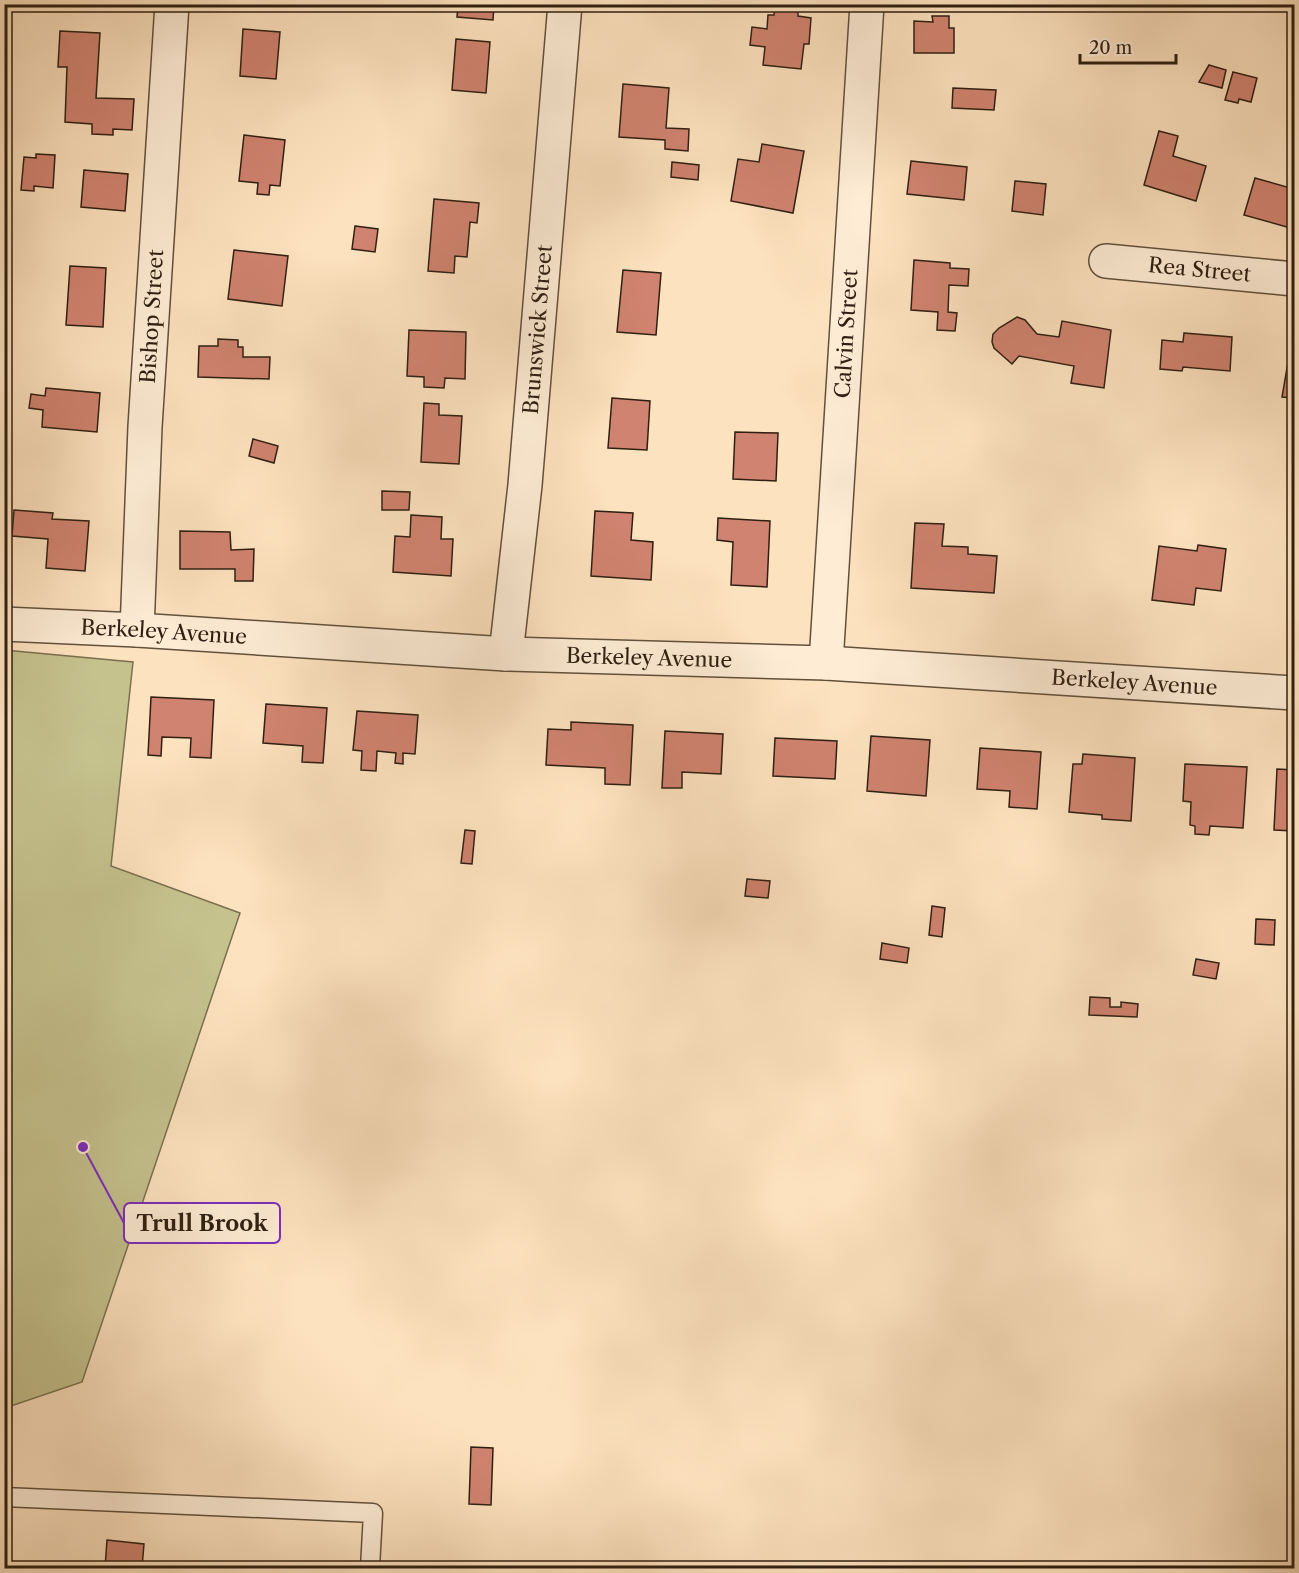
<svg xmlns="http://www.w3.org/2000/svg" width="1299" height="1573" viewBox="0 0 1299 1573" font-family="'Libre Caslon Text',serif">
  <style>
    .green { fill: #c5c28e; stroke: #7a7050; stroke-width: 1.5 }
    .building { fill: #d08370; stroke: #2f1f11; stroke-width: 1.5 }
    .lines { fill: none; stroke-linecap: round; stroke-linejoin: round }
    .service-casing { stroke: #62503c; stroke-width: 21 }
    .minor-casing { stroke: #62503c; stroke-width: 36 }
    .service { stroke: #feecd5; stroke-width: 18 }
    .minor { stroke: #feecd5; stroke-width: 33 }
    .labels { text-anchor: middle; stroke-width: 4.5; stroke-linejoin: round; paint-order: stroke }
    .street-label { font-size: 21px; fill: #2f1f11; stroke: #feecd5 }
    .leader { fill: none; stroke: #7b2cbf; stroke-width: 2 }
    .callout-dot { fill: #7b2cbf; stroke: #feecd5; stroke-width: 2 }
    .callout { fill: #feecd5; stroke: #7b2cbf; stroke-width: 2 }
    .callout-label { font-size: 22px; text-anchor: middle; font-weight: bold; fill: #2f1f11 }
  </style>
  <rect width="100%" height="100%" fill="#fde2bf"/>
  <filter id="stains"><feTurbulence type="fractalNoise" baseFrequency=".00333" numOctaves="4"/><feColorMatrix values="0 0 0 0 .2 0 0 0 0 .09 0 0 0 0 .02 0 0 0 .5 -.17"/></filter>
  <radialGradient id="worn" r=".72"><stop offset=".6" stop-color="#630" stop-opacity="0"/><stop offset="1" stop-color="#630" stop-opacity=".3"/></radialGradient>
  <!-- green -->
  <path class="green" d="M4 650 133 662 111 866 240 913 82 1382 5 1408Z"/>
  <!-- building -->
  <path class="building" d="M249 4H285V8L248 7Z
    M458 4H494L493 20 457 17Z
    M775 4 798 5V16L811 18 809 44H804L801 69 763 65 765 47 750 45 752 27 767 29 768 15H774Z
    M932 16H949V28H954V53H914V21L933 22Z
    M243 29 280 32 276 79 240 76Z
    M60 31 100 33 96 98 134 99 132 130 113 129V135L92 134V124L65 122 67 67H58Z
    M456 39 490 42 486 93 452 90Z
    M1209 65 1226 70 1222 88 1199 82Z
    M1233 72 1257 78 1251 102 1239 99 1238 103 1225 100Z
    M623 84 669 88 666 128 689 129 688 151 665 149V140L619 137Z
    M953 88 996 90 994 110 952 108Z
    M1159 131 1178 136 1173 156 1206 166 1196 201 1144 185Z
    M244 135 285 140 280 186 270 185 269 195 257 194 258 183 239 181Z
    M762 144 804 151 793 213 731 201 738 159 759 162Z
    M36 154 55 155 53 188 34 186V191L21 190 24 157 36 158Z
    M911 161 967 167 964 200 907 194Z
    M672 162 699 165 698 180 671 177Z
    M84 170 128 174 125 211 81 207Z
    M1255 178 1294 189V229L1244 215Z
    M1015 181 1046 184 1043 215 1012 211Z
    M434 199 479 203 477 223 470 222 467 257 455 256 454 273 428 271Z
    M355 226 378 229 375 252 352 249Z
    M234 250 288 256 282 306 228 299Z
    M914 260 950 263V268L969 269 968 286 949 285 948 312 957 313 955 331 937 330 938 312 911 310Z
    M70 266 106 268 103 327 66 325Z
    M623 270 661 273 656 335 617 332Z
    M1017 317 1025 320 1037 334 1059 337 1062 321 1111 330 1104 388 1071 383 1074 366 1019 356 1012 364 994 348 992 342 993 334 999 328Z
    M409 330 466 332 465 379 445 378 444 388 424 387V377L407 376Z
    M1184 333 1232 337 1230 371 1183 367 1182 371 1160 369 1162 340 1183 342Z
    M218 339 238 340V347H243V357H270L269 379 198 377 199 346H218Z
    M1288 362 1294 363V398L1282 397Z
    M46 388 100 393 97 432 42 427 43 410 29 408 31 394 45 396Z
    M612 398 650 401 647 450 608 448Z
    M424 403 439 404V415L462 416 459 464 421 462Z
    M735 432 778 433 776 481 733 479Z
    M253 439 278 446 274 463 249 456Z
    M382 491 410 492 409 510H382Z
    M14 510 53 513 52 519 89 521 85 571 46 568 48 539 12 536Z
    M595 511 633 513 631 540 653 542 651 580 591 576Z
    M411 515 442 517 441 539H453L451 576 393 572 395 536 410 537Z
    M718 518 770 521 767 587 731 585 733 542 717 540Z
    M915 523 944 524 942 546 968 547V554L997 556 994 593 911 588Z
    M180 531 230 532 231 550 254 549 253 581H235V569H180Z
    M1198 545 1226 549 1221 591 1196 588 1194 605 1152 600 1159 546 1197 551Z
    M151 697 214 700 211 758 190 757 191 738 162 737 161 756 148 755Z
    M266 704 327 708 323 763 302 762 303 746 263 743Z
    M357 711 418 715 415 754 403 753V764L395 763 396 753 377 751 376 771 361 770 362 751 353 750Z
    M571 722 633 725 630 785 605 784V768L546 765 548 729 571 730Z
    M665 731 723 734 721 774 682 772V788H662Z
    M871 736 930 740 926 796 867 791Z
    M775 738 837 741 835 779 773 776Z
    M980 748 1041 752 1037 809 1009 807 1010 791 977 789Z
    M1083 754 1135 758 1131 821 1102 819V815L1069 812 1073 764H1082Z
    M1185 764 1247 767 1243 828 1210 826 1209 835 1195 834V826L1190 825 1191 802 1183 801Z
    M1277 769 1294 770V831L1274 830Z
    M465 830 475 831 472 864 461 863Z
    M747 879 770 881 768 898 745 896Z
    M932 906 945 908 942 937 929 935Z
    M1256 919 1275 920 1274 945 1255 944Z
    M882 943 909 948 907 963 880 959Z
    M1196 959 1219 963 1216 979 1193 975Z
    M1090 997 1110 998V1007H1121V1002L1138 1004 1137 1017 1089 1015Z
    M471 1447 493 1448 491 1505 469 1504Z
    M107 1540 144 1544 142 1568H105Z"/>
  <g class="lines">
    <defs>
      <path id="service" d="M4 1497 373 1513 370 1568"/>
      <g id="minor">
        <path id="s1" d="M1106 261 1294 279"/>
        <path id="s2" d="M4 624 137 630 506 654 826 663 1294 693"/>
        <path id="s3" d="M137 630 145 427 172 4"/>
        <path id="s4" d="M506 654 525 485 565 4"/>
        <path id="s5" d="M826 663 867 4"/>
      </g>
    </defs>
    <!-- service casing -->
    <use href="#service" class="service-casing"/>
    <!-- minor casing -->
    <use href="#minor" class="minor-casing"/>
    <!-- service -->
    <use href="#service" class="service"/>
    <!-- minor -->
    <use href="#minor" class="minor"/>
  </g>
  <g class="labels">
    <!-- street labels -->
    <g class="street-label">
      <text dy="7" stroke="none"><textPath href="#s1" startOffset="94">Rea Street</textPath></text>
      <text dy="7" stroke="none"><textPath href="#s3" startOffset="314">Bishop Street</textPath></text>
      <text dy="7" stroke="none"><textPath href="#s4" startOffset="326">Brunswick Street</textPath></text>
      <text dy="7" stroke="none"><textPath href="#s5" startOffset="330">Calvin Street</textPath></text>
      <text dy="7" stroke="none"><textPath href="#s2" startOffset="160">Berkeley Avenue</textPath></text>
      <text dy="7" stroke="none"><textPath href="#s2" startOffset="646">Berkeley Avenue</textPath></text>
      <text dy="7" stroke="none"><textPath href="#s2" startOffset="1132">Berkeley Avenue</textPath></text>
    </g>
  </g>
  <!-- callouts -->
  <path class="leader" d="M83 1147L124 1223"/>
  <circle class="callout-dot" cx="83" cy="1147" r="6"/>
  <rect class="callout" x="124" y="1203" width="156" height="40" rx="6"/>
  <g class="callout-label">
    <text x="202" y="1231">Trull Brook</text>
  </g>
  <!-- margin -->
  <rect width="1299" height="1573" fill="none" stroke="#fde2bf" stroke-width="24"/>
  <rect x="6" y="6" width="1287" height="1561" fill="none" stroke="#2f1f11" stroke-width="3"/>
  <rect x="12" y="12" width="1275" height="1549" fill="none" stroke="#2f1f11" stroke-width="1.5"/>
  <!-- scale -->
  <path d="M1080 54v9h96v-9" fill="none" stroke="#2f1f11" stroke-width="3"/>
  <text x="1089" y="54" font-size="18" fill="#2f1f11" stroke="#feecd5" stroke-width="4.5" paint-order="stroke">20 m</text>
  <rect width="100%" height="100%" filter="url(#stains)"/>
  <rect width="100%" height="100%" fill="url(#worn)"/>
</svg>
